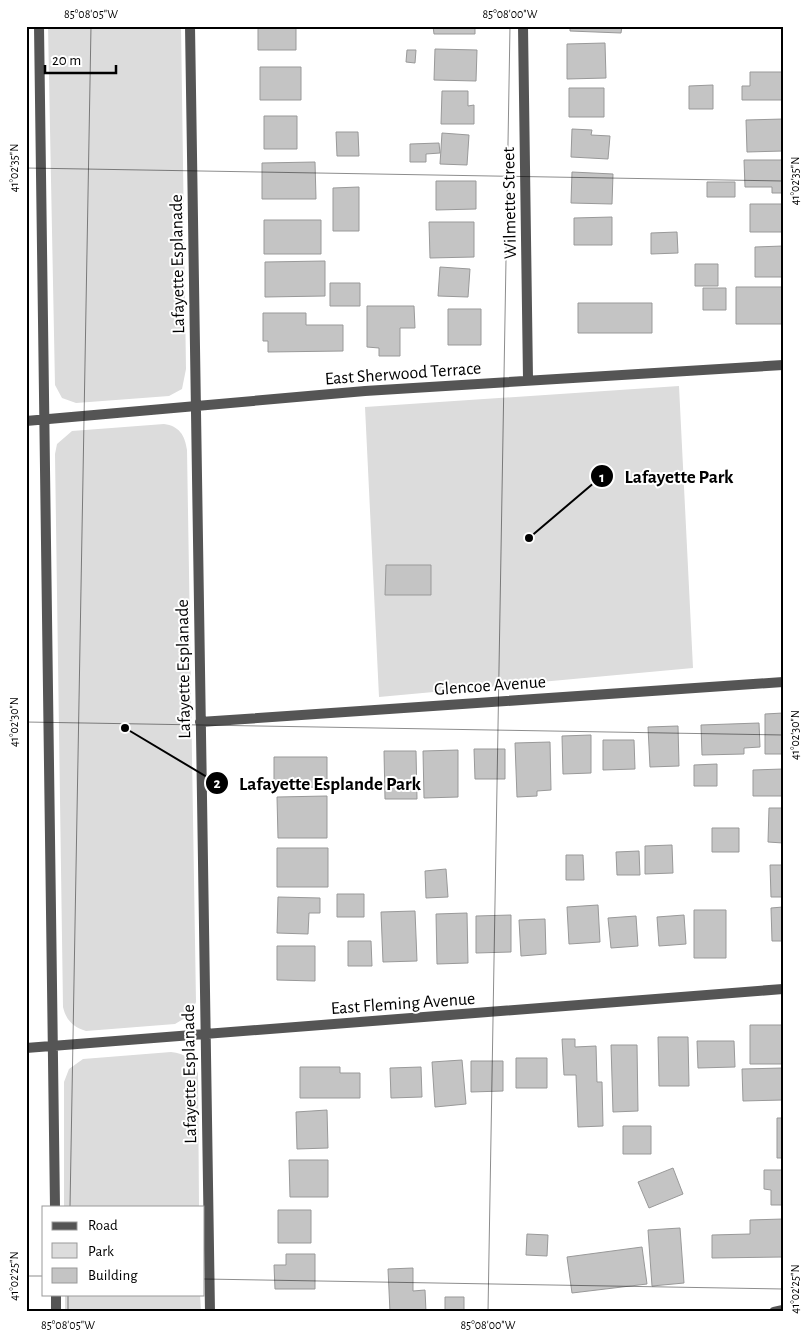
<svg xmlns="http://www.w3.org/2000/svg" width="809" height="1338" viewBox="0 0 809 1338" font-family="'Alegreya Sans',sans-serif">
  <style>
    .green { fill: #dcdcdc }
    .building { fill: #c4c4c4; stroke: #999 }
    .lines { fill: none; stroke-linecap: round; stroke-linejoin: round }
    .minor { stroke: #555; stroke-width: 10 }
    .ticks { fill: none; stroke: #000; stroke-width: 1; stroke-opacity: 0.45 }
    .labels { text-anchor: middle; stroke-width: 4; stroke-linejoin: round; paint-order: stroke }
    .street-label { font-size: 18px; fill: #000; stroke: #fff }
    .leader { fill: none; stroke: #000; stroke-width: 2 }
    .callout-dot { fill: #000; stroke: #fff; stroke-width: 2 }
    .mark-label { font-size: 15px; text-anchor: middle; font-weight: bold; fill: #fff }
    .callout-label { font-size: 19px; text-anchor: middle; font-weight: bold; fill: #000; stroke: #fff; stroke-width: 4; stroke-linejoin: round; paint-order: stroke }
    .neatline { fill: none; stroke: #000; stroke-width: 2 }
    .ticks-label { font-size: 12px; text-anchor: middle; fill: #000 }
  </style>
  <rect width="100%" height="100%" fill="#fff"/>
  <!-- green -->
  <path class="green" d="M48 26H181L186 369 182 389 169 396 76 403 62 398 55 385Z
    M679 386 693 668 379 697 365 407Z
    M164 424C179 426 185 435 187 450L196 1002 190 1015 175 1024 86 1031C73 1027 66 1020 63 1007L55 454 57 444 72 431Z
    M171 1052C185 1053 194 1060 198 1074L199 1207H64V1082L69 1069 83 1059Z
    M65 1294H200L201 1312H65Z"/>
  <!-- building -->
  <path class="building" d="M258 26H296V50H258Z
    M433 26H475V34H434Z
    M570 26H622L621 33 570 31Z
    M605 43 606 78 567 79V44Z
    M435 49 477 50 476 81 434 80Z
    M407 50H416L415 63 406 62Z
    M260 67H301V100H260Z
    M750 72H783V100H742V86H750Z
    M713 85V109H689V86Z
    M569 88H604V117H569Z
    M442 91H468V106L474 105V124H441Z
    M264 116H297V149H264Z
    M783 119V151L747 152 746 120Z
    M572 129 592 130 591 135 610 136 608 159 571 157Z
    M336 132H358L359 156H337Z
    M442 133 469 135 467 165 440 164Z
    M439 143 440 153 426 154V162H410V144Z
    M744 160H783V193H772V187H745Z
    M315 162 316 199H262V163Z
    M572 172 613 174 612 204 571 203Z
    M436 181H476V209L436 210Z
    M707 182H735V197H707Z
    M359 187V231H333V188Z
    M750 204H783V232H750Z
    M612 217V245H574V218Z
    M264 220H321V254H264Z
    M429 222H474V257L430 258Z
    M677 232 678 253 651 254V233Z
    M783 246V277H755V247Z
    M325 261V296L265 297V262Z
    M695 264H718V286H695Z
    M440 267 470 269 468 297 438 296Z
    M330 283H360V306H330Z
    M736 287H783V324H736Z
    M703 288H726V310H703Z
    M578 303H652V333H578Z
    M367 306H414L415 328H400V356H379V348L367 347Z
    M448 309H481V345H448Z
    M263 313H306V325H343V351L268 352V341H263Z
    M386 565H431V595H385Z
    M783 713V754H765V714Z
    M759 723 760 747 744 748V754L702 755 701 725Z
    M678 726 679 766 650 767 648 727Z
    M591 735V773L563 774 562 736Z
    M603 740H634L635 769 603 770Z
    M550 742 551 790 537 791V796L517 797 515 743Z
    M474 749H505V779H475Z
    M458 750V797L424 798 423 751Z
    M384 751H416L417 799H385Z
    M274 757H327V787L274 788Z
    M717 764V786H694V765Z
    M783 769V796H753V770Z
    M327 796V838H278L277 797Z
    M769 808H783V843L768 842Z
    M712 828H739V852H712Z
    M672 845 673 873 645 874V846Z
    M277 848H328V887H277Z
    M639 851 640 875H617L616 852Z
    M566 855H583L584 880H566Z
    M770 865H783V897H771Z
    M446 869 448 897 426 898 425 871Z
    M337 894H364V917H337Z
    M278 897 320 898V913H309L308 934 277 933Z
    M598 905 600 942 569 944 567 907Z
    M783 907V941H772L771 908Z
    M694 910H726V958H694Z
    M415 911 417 961 383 962 381 912Z
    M467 913 468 963 437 964 436 914Z
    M511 915V952L476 953V916Z
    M684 915 686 944 659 946 657 917Z
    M636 916 638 946 611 948 608 918Z
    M545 919 546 954 521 956 519 920Z
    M348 941H371L372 966H348Z
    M277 946H315V981L277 980Z
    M750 1025H783V1064H750Z
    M658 1037H688L689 1086H659Z
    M562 1039H575V1047L596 1046 597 1082H602L603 1126 578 1127 576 1075H564Z
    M697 1041H734L735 1067 698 1068Z
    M611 1045H637L638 1111 613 1112Z
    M516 1058H547V1088H516Z
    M462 1060 466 1104 435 1107 432 1062Z
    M471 1061H503V1091L471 1092Z
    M300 1067H340V1073H360V1098H300Z
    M421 1067 422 1097 391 1098 390 1068Z
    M783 1068V1100L743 1101 742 1069Z
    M327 1110 328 1148 297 1149 296 1112Z
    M777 1118H783V1158H777Z
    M623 1126H651V1154H623Z
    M289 1160H328V1197H290Z
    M673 1168 683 1194 649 1208 638 1182Z
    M764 1170H783V1205H771V1190L764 1189Z
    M278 1210H311V1243H278Z
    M783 1219V1257L712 1258V1235L750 1234V1220Z
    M680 1228 684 1283 652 1286 648 1230Z
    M527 1234 548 1235 547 1256 526 1255Z
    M642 1247 647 1284 572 1293 567 1257Z
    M286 1254H315V1289H275L274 1265H286Z
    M413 1268V1291L425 1290 426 1312H390L388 1269Z
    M445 1297H464V1312H445Z"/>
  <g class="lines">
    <!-- minor -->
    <path class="minor" d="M39 26 55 1207
      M190 26 210 1312
      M523 26 528 379
      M26 421 365 391 783 365
      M200 722 783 682
      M26 1048 783 989
      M56 1294V1312
      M774 1312 783 1310"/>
  </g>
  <!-- ticks -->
  <path class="ticks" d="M26 168 783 181M26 722 783 735M70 1207 91 26M26 1276H44M204 1279 783 1289M68 1312V1294M488 1312 510 26"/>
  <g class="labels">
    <!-- street labels -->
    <g class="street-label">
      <text transform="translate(509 203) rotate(-91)" y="6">Wilmette Street</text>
      <text transform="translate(177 264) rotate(-91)" y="6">Lafayette Esplanade</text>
      <text transform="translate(403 373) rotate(-4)" y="6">East Sherwood Terrace</text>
      <text transform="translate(183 669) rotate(-91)" y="6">Lafayette Esplanade</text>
      <text transform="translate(490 685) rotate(-4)" y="6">Glencoe Avenue</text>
      <text transform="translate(403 1003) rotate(-4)" y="6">East Fleming Avenue</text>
      <text transform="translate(189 1074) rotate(-91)" y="6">Lafayette Esplanade</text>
    </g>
  </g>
  <!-- callouts -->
  <path class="leader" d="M529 538L602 476M125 728L217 783"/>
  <g class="callout-dot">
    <circle cx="529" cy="538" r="5"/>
    <circle cx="125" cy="728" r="5"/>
    <circle cx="602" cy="476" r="12"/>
    <circle cx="217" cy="783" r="12"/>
  </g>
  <g class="mark-label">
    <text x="602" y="482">1</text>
    <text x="217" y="788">2</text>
  </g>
  <g class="callout-label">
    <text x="679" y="483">Lafayette Park</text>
    <text x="330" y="790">Lafayette Esplande Park</text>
  </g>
  <!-- border -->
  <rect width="809" height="1338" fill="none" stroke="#ffffff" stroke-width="55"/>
  <!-- legend -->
  <rect x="42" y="1206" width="162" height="90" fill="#ffffff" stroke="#999999"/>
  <rect x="52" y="1222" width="25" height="8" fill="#555555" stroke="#999999"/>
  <text x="88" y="1230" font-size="15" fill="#000000">Road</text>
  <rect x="52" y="1243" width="25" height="15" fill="#dcdcdc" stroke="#999999"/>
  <text x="88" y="1256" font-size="15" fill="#000000">Park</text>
  <rect x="52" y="1268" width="25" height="15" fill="#c4c4c4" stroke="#999999"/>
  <text x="88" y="1280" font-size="15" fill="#000000">Building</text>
  <!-- scale -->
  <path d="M45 65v8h71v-8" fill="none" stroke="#000000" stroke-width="2.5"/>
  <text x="52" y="65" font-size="15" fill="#000000" stroke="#ffffff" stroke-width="4" paint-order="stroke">20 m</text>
  <rect x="28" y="28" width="754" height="1282" class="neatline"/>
  <g class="ticks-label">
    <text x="91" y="18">85°08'05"W</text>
    <text x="510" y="18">85°08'00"W</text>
    <text transform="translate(14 168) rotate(-90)" y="4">41°02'35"N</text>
    <text transform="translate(795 181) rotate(-90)" y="4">41°02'35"N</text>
    <text transform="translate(14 722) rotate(-90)" y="4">41°02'30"N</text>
    <text transform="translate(795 735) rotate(-90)" y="4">41°02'30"N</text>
    <text transform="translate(14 1276) rotate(-90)" y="4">41°02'25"N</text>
    <text transform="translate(795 1289) rotate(-90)" y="4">41°02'25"N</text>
    <text x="68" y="1329">85°08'05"W</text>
    <text x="488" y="1329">85°08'00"W</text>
  </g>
</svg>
